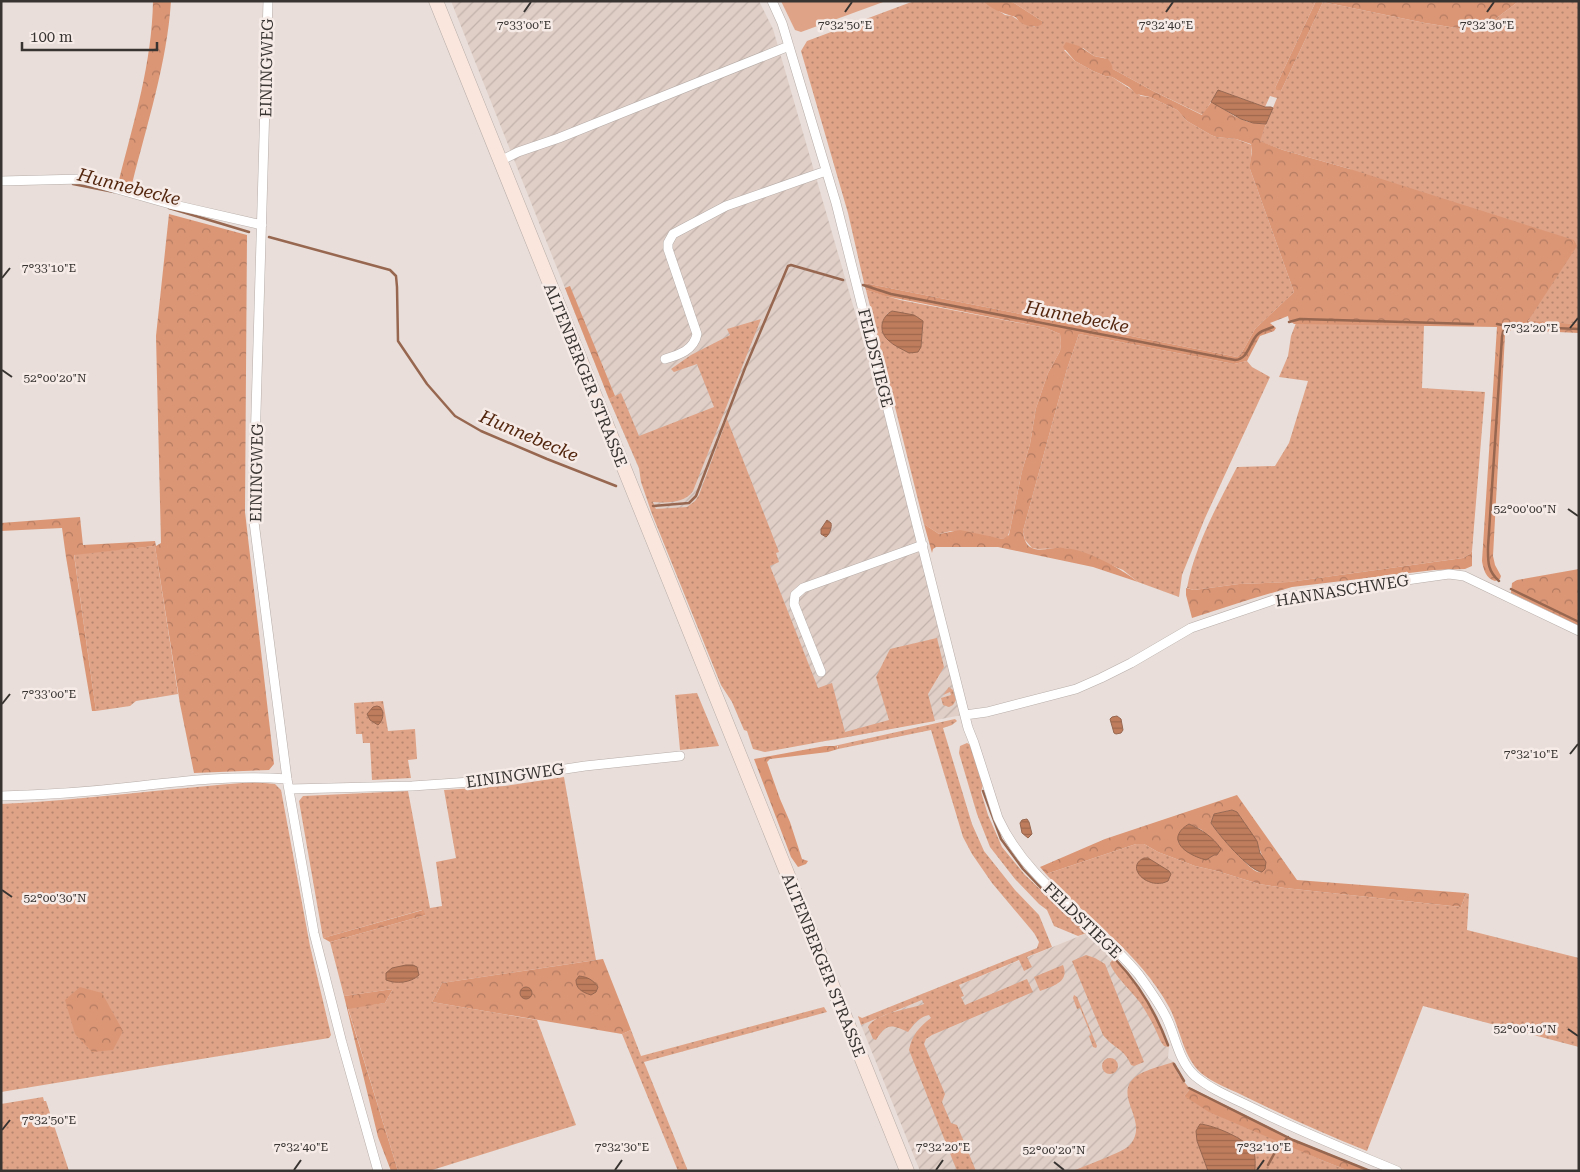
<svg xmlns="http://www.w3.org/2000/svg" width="1580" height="1172" viewBox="0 0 1580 1172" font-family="'Roboto Serif',serif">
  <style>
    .industrial { fill: url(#industrial-furrows) }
    .grass { fill: url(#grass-dots); fill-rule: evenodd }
    .forest { fill: url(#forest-crowns); fill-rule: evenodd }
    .pitch { fill: #dfa387 }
    .water { fill: url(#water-rules); stroke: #976750 }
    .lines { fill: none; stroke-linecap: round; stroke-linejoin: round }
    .stream { stroke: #976750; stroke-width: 2.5 }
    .minor-casing { stroke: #b7ada9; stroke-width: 10 }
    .secondary-casing { stroke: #b7ada9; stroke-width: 15 }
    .minor { stroke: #fff; stroke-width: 9 }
    .secondary { stroke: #fae6dc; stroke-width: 14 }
    .ticks { fill: none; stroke: #383432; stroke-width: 2 }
    .labels { text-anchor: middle; stroke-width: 5; stroke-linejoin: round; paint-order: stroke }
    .street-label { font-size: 16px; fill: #383432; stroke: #f6ebe7 }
    .water-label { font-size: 18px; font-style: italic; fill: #53260e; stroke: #f6ebe7 }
    .ticks-label { font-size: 12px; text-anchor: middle; fill: #383432; stroke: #f6ebe7; stroke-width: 5; stroke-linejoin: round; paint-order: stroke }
  </style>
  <defs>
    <pattern id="industrial-furrows" width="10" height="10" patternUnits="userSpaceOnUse" patternTransform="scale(1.25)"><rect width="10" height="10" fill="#e0cfc7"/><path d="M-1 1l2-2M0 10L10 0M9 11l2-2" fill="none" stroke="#c1b2ab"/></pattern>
    <pattern id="grass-dots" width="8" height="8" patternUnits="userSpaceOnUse" patternTransform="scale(1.25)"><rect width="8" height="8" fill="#dfa387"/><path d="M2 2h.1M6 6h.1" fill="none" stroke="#b6866f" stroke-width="1.8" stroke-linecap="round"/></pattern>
    <pattern id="forest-crowns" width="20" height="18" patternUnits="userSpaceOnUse" patternTransform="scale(1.25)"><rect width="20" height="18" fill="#db9676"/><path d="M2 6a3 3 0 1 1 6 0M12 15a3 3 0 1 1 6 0" fill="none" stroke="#b37b61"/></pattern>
    <pattern id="water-rules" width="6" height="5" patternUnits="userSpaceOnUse" patternTransform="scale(1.25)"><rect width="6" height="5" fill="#c07d5d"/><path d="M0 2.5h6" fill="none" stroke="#9d674d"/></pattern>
  </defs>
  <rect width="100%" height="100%" fill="#e9ded9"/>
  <!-- industrial -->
  <path class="industrial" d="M451 1H759L773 29 954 654 968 710 967 714 828 741 664 527 609 399Z
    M1087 933 1117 962 1137 986 1156 1013 1169 1047 1168 1058 1174 1062 1178 1074 1190 1089 1184 1096 1209 1112 1349 1171H920L861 1025Z"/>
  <!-- grass -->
  <path class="grass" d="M914 1H983L1005 15 1012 16 1018 20 1034 27 1042 21 1011 1H1316L1275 88 1281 91 1323 2 1425 23 1463 29 1494 20 1519 1H1579V324L1528 322 1529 319 1350 169 1283 150 1259 141 1277 98 1270 96 1265 107 1218 90 1203 115 1153 91 1113 69 1105 58 1094 56 1083 48 1064 50 1075 61 1093 71 1105 76 1112 77 1141 96 1150 97 1177 110 1187 121 1211 135 1216 137 1236 139 1252 145 1250 169 1294 292 1255 329 1241 354 1237 357 864 283 848 213 801 51 807 41Z
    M866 290 900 300 1046 328 1060 334 1061 343 1060 351 1048 373 1036 408 1030 444 1022 471 1010 530 1007 538 1003 539 951 531 939 534 924 524ZM892 311 923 324 921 347 887 314Z
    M761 319 693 491C685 503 667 503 653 502L656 509 687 507 695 501 699 495 727 419 779 552 776 553 779 562 770 566 818 688 832 683 845 732 889 720 876 677 890 649 937 638 944 667 928 694 935 721 765 752 753 749 747 731 744 730 732 702 721 685 652 514 641 482 639 468 609 399 621 393 639 436 714 407 697 364 674 372 671 369 691 355 730 335 727 329Z
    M1296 323 1424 325 1422 388 1485 392 1472 551 1470 554 1463 558 1289 582 1239 584 1194 590 1187 588C1195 545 1217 506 1237 467L1275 466 1289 443 1308 381 1279 377 1288 356 1291 336Z
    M1079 334 1234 364 1247 361 1252 367 1270 377 1205 518 1182 575 1179 597 1138 582 1123 570 1077 551 1065 548 1038 549 1032 548 1025 540 1023 531 1067 369Z
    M155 546 178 694 136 701 130 706 96 711 74 554Z
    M949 687 953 690 956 700 953 705 949 707 943 705 941 698 951 695 950 692 943 695Z
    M697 693 719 746 680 750 675 695Z
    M383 701 388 731 415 729 417 759 408 760 411 778 372 780 370 743H363L362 734H356L354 703Z
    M955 719 957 721 952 725 943 728 972 824 984 851 1015 890 1039 915 1052 947 1027 957 1032 967 1024 971 1019 960 959 985 964 996 961 997 965 1005 1027 979 1033 992 932 1035 926 1039 924 1044 945 1094 942 1102 951 1123 957 1125 976 1171H957L909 1050C912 1035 919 1027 931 1018L929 1015C919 1017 914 1024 908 1032 892 1025 887 1022 876 1040L873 1039 868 1027C875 1013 910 1009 924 1004L922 1000 861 1025 858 1016 862 1018 1037 948 1039 942 1034 933 992 883 972 854 963 837 931 730 838 749V746H834Z
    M967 743 971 745 983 785 981 792 988 815 1002 847 1025 875 1087 933 1078 936 1054 926 1047 910 1039 904 1015 879 990 847 977 814 959 753 960 746Z
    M564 777 596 960 442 983 432 1002 537 1020 576 1125 429 1171H398L348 1008 385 1003 393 989 344 996 330 942 426 915 422 910 323 938 299 801 303 796 408 791 430 908 442 906 436 862 456 858 444 790 505 786Z
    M255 782 275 784 281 790 310 946 331 1035 329 1038 1 1092V804C86 800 170 788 255 782Z
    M1136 844H1144L1158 852 1195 866 1217 871 1259 884 1285 888 1461 907 1466 893 1469 894 1467 930 1579 958V1047L1423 1006 1367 1151C1326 1135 1285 1116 1246 1097 1233 1090 1217 1085 1205 1076 1183 1061 1181 1029 1169 1007 1140 953 1087 919 1046 874Z
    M1086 955 1095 958 1105 964 1144 1062 1134 1066 1131 1065C1125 1049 1113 1048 1103 1035L1072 961Z
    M1114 958C1139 983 1158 1014 1169 1047L1164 1046 1161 1042C1156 1030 1150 1018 1143 1007 1136 995 1112 974 1110 963Z
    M1063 965C1070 982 1053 986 1040 991L1034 977Z
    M1074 995 1077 997 1097 1046 1096 1048 1093 1047 1089 1036 1091 1035 1080 1008 1077 1009 1073 998Z
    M824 1007 827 1012 644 1062 688 1171H678L622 1034 631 1030 641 1056Z
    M1102 1066a8 8 0 1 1 16 0a8 8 0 1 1-16 0Z
    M1174 1062 1178 1074 1190 1089 1184 1096 1319 1159 1349 1171H1073C1082 1167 1125 1151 1129 1146 1151 1122 1113 1097 1134 1078 1141 1071 1164 1065 1174 1062Z
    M43 1097 44 1101H46L69 1171H1V1104Z"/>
  <!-- forest -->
  <path class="forest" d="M153 1H171C167 63 147 124 132 184L119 180C134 121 152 63 153 1Z
    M983 1H1011L1042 21V24C1036 29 1025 26 1019 21 1016 18 1017 17 1012 16 1002 13 991 9 983 1Z
    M1316 1H1519L1494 20 1463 29 1425 23 1323 2 1281 91 1277 90 1275 88Z
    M1066 42 1079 46 1094 56 1108 59 1111 63 1113 69 1153 91 1202 115 1212 101 1234 116 1248 122 1266 124 1260 141 1283 150 1350 169 1574 240 1577 246 1528 321 1579 324V333L1511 330 1505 335 1493 556 1495 565 1501 576 1500 579 1495 581C1486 579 1483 568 1482 561L1497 327 1294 324 1289 320 1288 316 1270 323 1276 328 1274 331 1260 336 1247 361 1234 364 1079 334 1067 369 1023 531C1024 537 1025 545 1032 548 1040 552 1054 547 1063 548 1084 548 1122 569 1138 582L1093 567 998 547H936L933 549 932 553 924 524 939 534 960 530 1003 539 1009 535 1022 471 1030 444 1036 408 1048 373 1060 351 1061 343 1060 334 1046 328 885 296 866 290 864 283 1237 357 1241 354 1255 329 1294 292 1250 169C1249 161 1254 151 1251 144L1236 139 1216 137 1211 135 1187 121 1177 110 1150 97 1136 94 1129 87 1112 77 1105 76 1093 71 1075 61 1063 47Z
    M169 214 247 235 245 512 274 764 269 770 194 773 180 704 155 546 74 555 96 711H92L66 557 62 528 1 531V523L80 517 83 545 155 541 156 546 161 543 156 336Z
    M570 286 615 396 609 399 565 288Z
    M1472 551V566L1465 569 1434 570 1292 587 1251 599 1192 618 1186 595V588L1194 590 1239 584 1289 582 1463 558 1470 554Z
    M1579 569V626L1511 593 1512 583 1517 580Z
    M825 746H837L838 749 828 752 770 759 767 762 780 799 790 822 802 859 808 861 806 864 798 867 791 857 754 759Z
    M1237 795 1297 880 1466 893 1461 907 1285 888 1259 884 1217 871 1195 866 1158 852 1144 844H1136L1046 874 1040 867 1105 839ZM1231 810 1237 812C1249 830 1263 848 1265 869 1262 871 1262 873 1258 872 1249 870 1217 832 1211 823L1214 814ZM1189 824 1202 830 1218 855 1179 844C1177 834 1181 830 1189 824Z
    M423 910 426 915 330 942 323 938Z
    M603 959 631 1030 622 1034 432 1002 442 983Z
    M80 987 102 993 123 1031 113 1050 92 1052 75 1034 65 1000Z
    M393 989 385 1003 348 1009 398 1171H391L378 1137 344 996Z
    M1191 1088 1293 1139 1372 1171H1349L1319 1159 1209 1112 1184 1096Z"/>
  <!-- pitch -->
  <path class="pitch" d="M781 1H886L801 32 795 30Z"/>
  <!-- water -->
  <path class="water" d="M1218 90 1265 107H1271L1273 108 1266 124 1253 123 1241 119 1211 102Z
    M892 311 914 315 923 321 921 347 918 352 909 353C902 349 894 346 888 340 878 331 881 317 892 311Z
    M827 520 831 523C832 527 830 534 826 537L821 534V529Z
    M377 706 380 707C385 712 383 721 378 725L370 720 367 714 373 707Z
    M1117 716 1121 719 1123 730 1121 733 1116 734 1114 733 1110 719 1112 717Z
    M1232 810 1237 812 1257 841 1260 853 1266 862 1265 869 1262 872C1250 872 1218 834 1211 823L1214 814Z
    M1027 819 1029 822 1032 834 1028 838 1022 833 1020 823 1022 820Z
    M1189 824C1202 830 1213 837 1221 849L1217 855H1214L1206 860C1195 857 1176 849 1178 836 1180 830 1184 827 1189 824Z
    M1144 858H1148L1169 871 1171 874 1168 881C1148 891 1124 867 1144 858Z
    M406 965H413L417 967 419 975C411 983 396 984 386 980V973L392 968Z
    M579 976C588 977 593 980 598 987L596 992 591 995C582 992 576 989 576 980Z
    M520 993a6 6 0 1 1 12 0a6 6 0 1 1-12 0Z
    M1200 1124C1213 1125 1247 1139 1253 1151 1256 1156 1255 1165 1255 1171H1208L1197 1141 1196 1131Z"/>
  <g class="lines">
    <!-- stream -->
    <path class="stream" d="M73 184 114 192
      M169 208 249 232
      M269 237 390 270 396 276 397 287 398 341 427 384 455 416 481 431 547 459 616 486
      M863 285 891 294 1235 360C1249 359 1249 342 1258 334 1262 330 1268 329 1273 327
      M1289 322 1300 319 1473 324
      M1497 324 1507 326 1579 329
      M653 506 689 503 696 496 745 368 788 266 791 265 843 280
      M1499 581C1487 570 1488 561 1488 547L1502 337 1503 332 1507 326
      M1511 589 1579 622
      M983 791 1001 839 1023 869 1042 889
      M1048 894 1109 953
      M1116 960C1140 985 1156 1013 1168 1045
      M1174 1064 1184 1081
      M1189 1088 1293 1140 1370 1171
      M1268 1165 1274 1154 1288 1137"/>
    <defs>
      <path id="minor" d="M268 1 253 514 287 779 314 933 342 1043 378 1171
        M772 1 782 23 836 203 968 728 974 743 998 818C1028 884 1094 920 1139 975 1149 989 1160 1004 1167 1019 1176 1038 1179 1062 1195 1076 1213 1091 1235 1099 1255 1109 1301 1132 1349 1151 1397 1171
        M500 161 518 152 559 138 789 46
        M1 181 82 179 170 204 262 225
        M665 359C679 355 694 350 697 334L668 249V243L673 234 726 206 826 171
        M821 672 794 604 795 595 803 588 923 545
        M965 715 987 712 1076 689 1101 678 1131 663 1191 628 1279 598 1449 574 1464 576 1579 631
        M290 789 412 786 486 781 585 766 680 756
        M1 796C45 795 88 792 131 787 184 781 234 775 287 779"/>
      <path id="secondary" d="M436 1 907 1171"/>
    </defs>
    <!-- minor casing -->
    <use href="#minor" class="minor-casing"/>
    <!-- secondary casing -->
    <use href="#secondary" class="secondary-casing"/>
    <!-- minor -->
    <use href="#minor" class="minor"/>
    <!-- secondary -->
    <use href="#secondary" class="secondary"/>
  </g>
  <!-- ticks -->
  <path class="ticks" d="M524 12 531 2M845 12 852 2M1166 12 1173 2M1487 12 1494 2M2 278 10 268M1570 328 1578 318M2 370 12 377M1568 509 1578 516M2 704 10 694M1570 754 1578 744M2 890 12 897M1568 1029 1578 1036M2 1130 10 1120M1054 1162 1064 1170M294 1170 301 1160M615 1170 622 1160M936 1170 943 1160M1257 1170 1264 1160"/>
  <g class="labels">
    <!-- street labels -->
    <g class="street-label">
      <text transform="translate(266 68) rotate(-89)" y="6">EININGWEG</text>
      <text transform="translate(876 358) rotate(76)" y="6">FELDSTIEGE</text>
      <text transform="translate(586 375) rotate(68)" y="6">ALTENBERGER STRASSE</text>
      <text transform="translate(256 473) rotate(-89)" y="6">EININGWEG</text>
      <text transform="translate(1342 590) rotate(-9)" y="6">HANNASCHWEG</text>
      <text transform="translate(515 775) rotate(-8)" y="6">EININGWEG</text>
      <text transform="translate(1083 920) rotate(44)" y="6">FELDSTIEGE</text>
      <text transform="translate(824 965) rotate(68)" y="6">ALTENBERGER STRASSE</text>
    </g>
    <!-- water labels -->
    <g class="water-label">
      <text transform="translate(129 187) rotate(14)" y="6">Hunnebecke</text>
      <text transform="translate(1077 317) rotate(11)" y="6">Hunnebecke</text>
      <text transform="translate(529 436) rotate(23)" y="6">Hunnebecke</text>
    </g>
  </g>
  <g class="ticks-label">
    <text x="524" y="29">7°33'00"E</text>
    <text x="845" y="29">7°32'50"E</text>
    <text x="1166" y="29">7°32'40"E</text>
    <text x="1487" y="29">7°32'30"E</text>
    <text x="49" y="272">7°33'10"E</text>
    <text x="1531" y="332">7°32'20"E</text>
    <text x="55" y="382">52°00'20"N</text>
    <text x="1525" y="513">52°00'00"N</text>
    <text x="49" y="698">7°33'00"E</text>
    <text x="1531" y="758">7°32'10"E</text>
    <text x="55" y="902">52°00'30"N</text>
    <text x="1525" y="1033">52°00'10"N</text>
    <text x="49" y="1124">7°32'50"E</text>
    <text x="301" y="1151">7°32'40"E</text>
    <text x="622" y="1151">7°32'30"E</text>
    <text x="943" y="1151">7°32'20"E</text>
    <text x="1264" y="1151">7°32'10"E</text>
    <text x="1054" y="1154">52°00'20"N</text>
  </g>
  <!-- border -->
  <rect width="1580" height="1172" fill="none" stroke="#383432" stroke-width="5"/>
  <!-- scale -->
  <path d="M22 42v8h135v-8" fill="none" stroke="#383432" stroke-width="2.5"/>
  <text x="30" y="42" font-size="15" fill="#383432" stroke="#f6ebe7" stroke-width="4" paint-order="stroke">100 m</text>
</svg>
